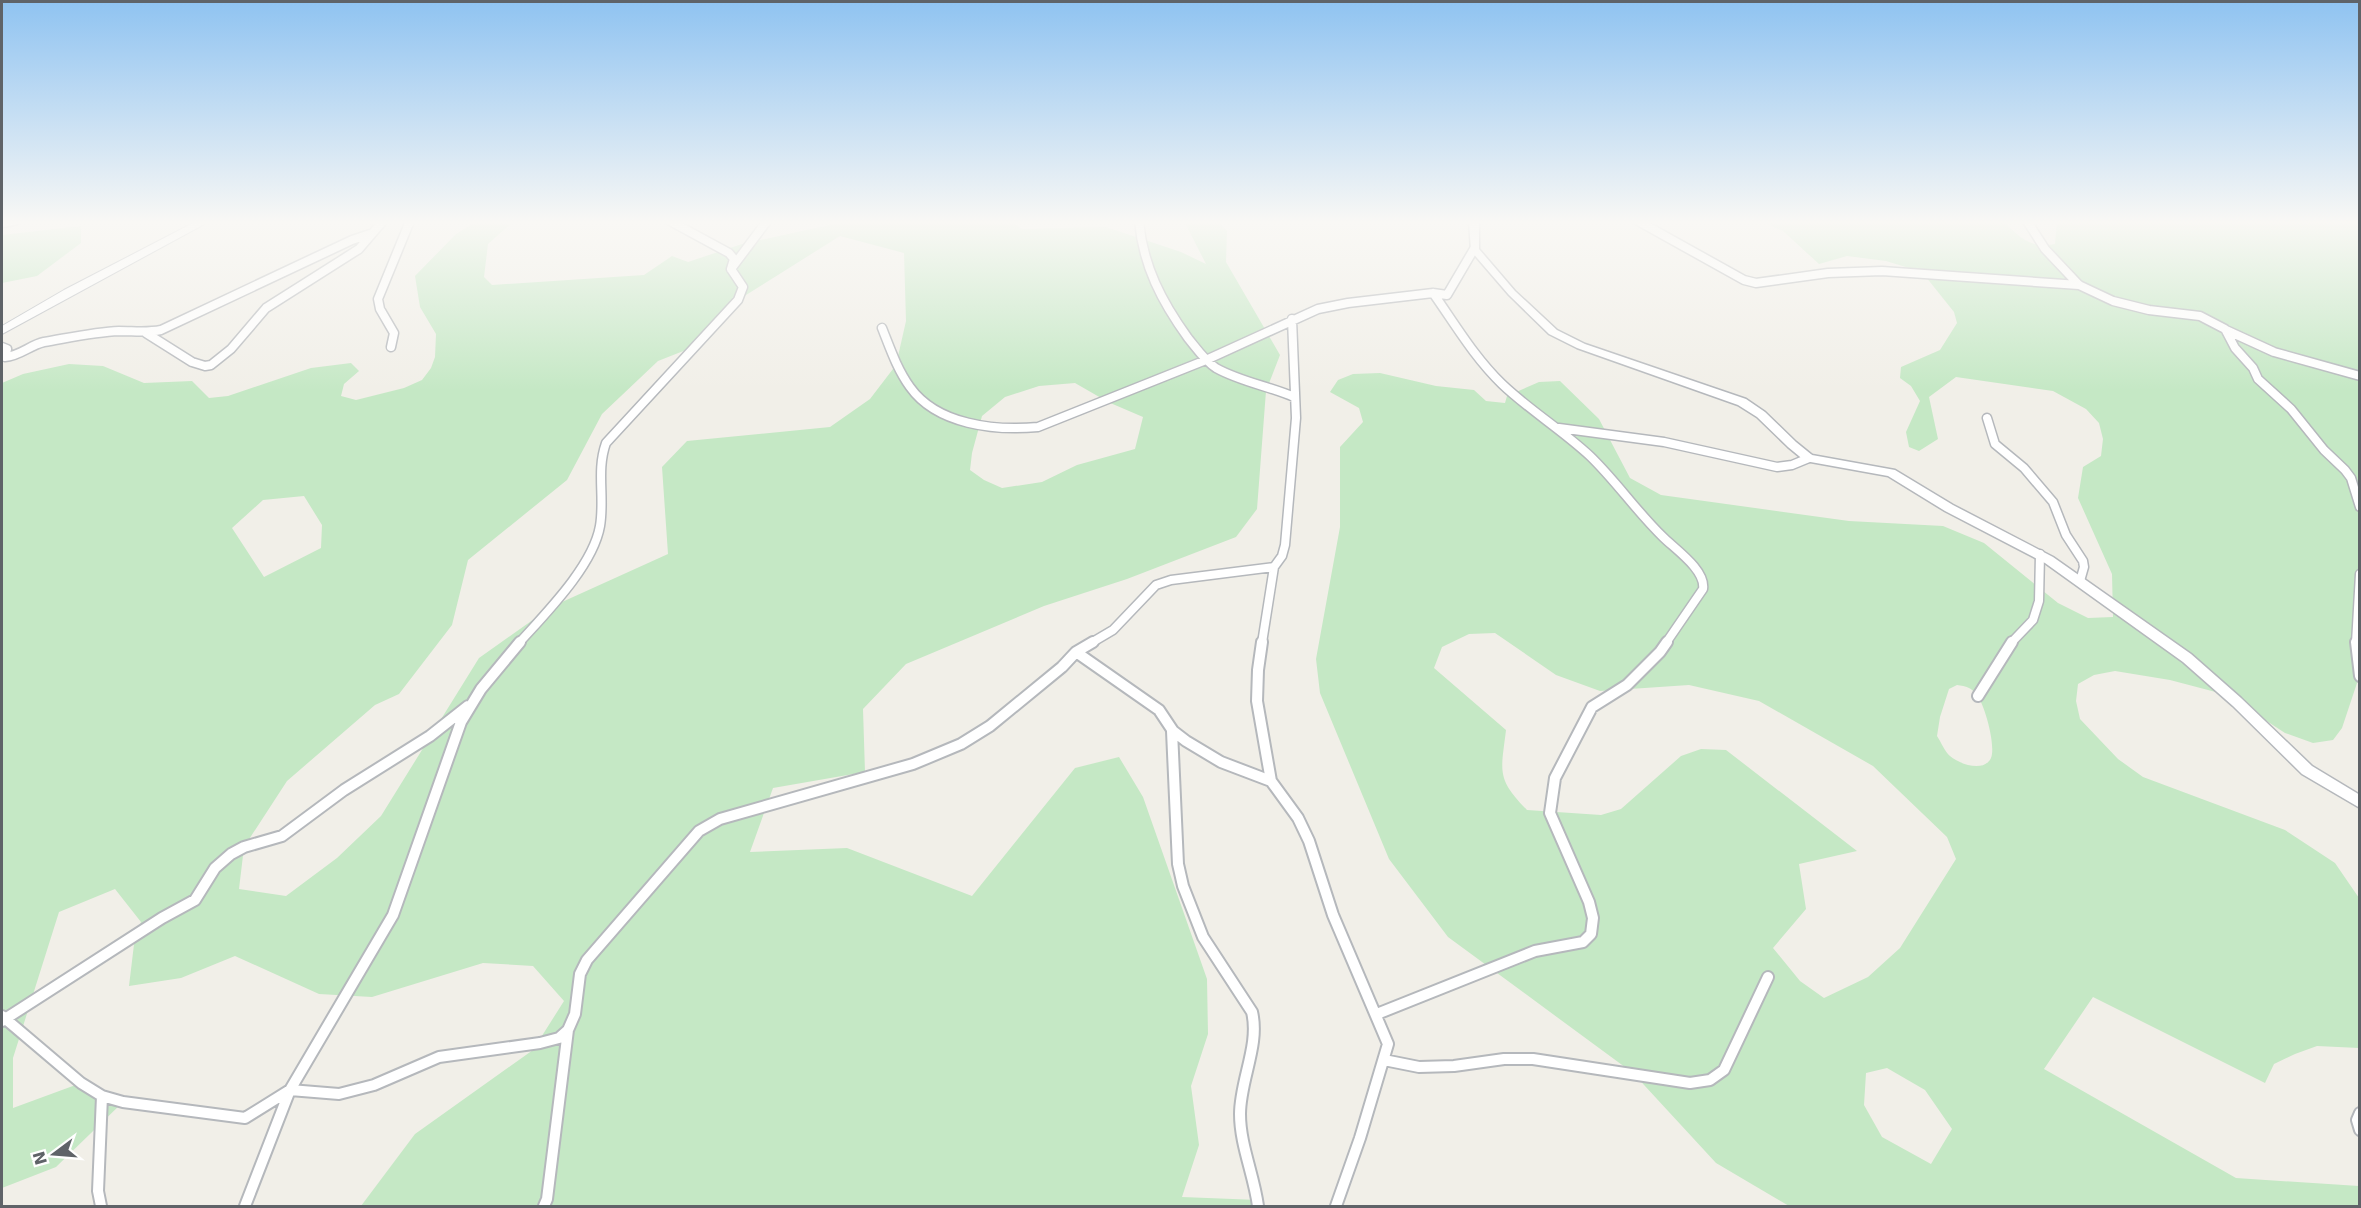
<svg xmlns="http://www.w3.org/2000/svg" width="2361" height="1208" viewBox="0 0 2361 1208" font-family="'DejaVu Sans',sans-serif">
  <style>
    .green { fill: #c5e8c5; fill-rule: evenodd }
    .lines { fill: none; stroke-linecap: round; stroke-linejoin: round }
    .minor-far1-casing { stroke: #b5b8bc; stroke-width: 11 }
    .minor-casing { stroke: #b5b8bc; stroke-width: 14 }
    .tertiary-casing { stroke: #b5b8bc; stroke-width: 3 }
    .secondary-casing { stroke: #b6babf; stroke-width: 2 }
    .minor-far1 { stroke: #fff; stroke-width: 8 }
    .minor { stroke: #fff; stroke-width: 10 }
    .tertiary { fill: #fff; fill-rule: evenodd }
    .secondary { fill: #fff; fill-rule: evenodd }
  </style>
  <rect width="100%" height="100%" fill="#f1efe8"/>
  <!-- green -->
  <path class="green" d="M477 221H514L488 244 484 277 492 285 644 275 672 256 688 262 742 244 848 221H1011L1022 229 1106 227 1181 252 1206 264 1184 221H1218L1227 231 1226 262 1280 355 1266 391 1257 509 1236 537 1127 579 1044 606 906 664 863 709 865 772 773 788 750 852 847 848 972 896 1075 768 1119 757 1143 797 1207 979 1208 1034 1191 1086 1199 1145 1182 1197 1258 1200 1265 1206H361L415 1134 533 1050 564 1001 533 966 483 963 372 997 319 994 235 956 181 978 129 986 135 936 141 922 115 889 59 912 13 1058V1108L81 1083 123 1102 56 1167 2 1188V383L23 374 69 364 103 366 144 383 192 381 209 398 228 396 311 368 351 363 359 371 344 384 341 396 356 400 404 388 422 380 431 368 435 357 436 334 420 307 415 276 456 234ZM840 236 904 253 906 321 896 365 870 399 830 427 687 441 662 467 668 554 551 607 479 658 381 816 337 858 286 896 239 889 244 847 287 781 375 705 399 694 452 625 468 560 567 480 602 414 658 361 691 348 738 300ZM1075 383 1108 402 1143 417 1135 449 1077 465 1042 482 1002 488 984 480 970 470 972 453 982 416 1005 397 1039 386ZM304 496 322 525 321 548 264 577 232 528 263 500Z
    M1760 221H2003C2021 238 2028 248 2055 244L2057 221H2359L2360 674 2342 728 2333 740 2313 743 2285 733 2227 695 2170 680 2115 671 2094 675 2078 684 2076 701 2080 719 2118 759 2143 777 2285 830 2335 863 2359 898V1048L2317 1046 2295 1054 2274 1064 2265 1083 2093 997 2044 1069 2236 1178 2359 1186V1206H1789L1716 1163 1633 1073 1448 937 1389 859 1320 693 1316 659 1340 527V447L1363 422 1359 408 1330 392 1338 380 1353 374 1380 373 1436 386 1474 390 1486 401 1505 403 1507 396 1539 382 1560 381 1599 419 1630 478 1661 495 1849 521 1943 526 1984 543 2058 603 2088 618 2113 617 2112 574 2078 498 2083 467 2101 456 2103 439 2099 423 2086 409 2053 391 1956 377 1929 397 1938 439 1919 451 1909 447 1906 432 1920 401 1911 386 1900 378 1901 367 1940 350 1957 323 1954 312 1922 272 1886 261 1847 256 1819 264 1783 231ZM1495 633 1556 675 1600 691 1689 685 1759 701 1873 766 1947 837 1956 859 1900 948 1868 977 1824 998 1800 981 1773 948 1806 909 1799 864 1857 851 1726 750 1701 749 1681 756 1621 809 1601 815 1527 810C1496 778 1501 772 1506 730L1434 668 1442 647 1469 634ZM1957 685C1966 686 1972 688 1977 695 1985 705 1996 746 1991 758 1984 773 1959 764 1950 756 1945 752 1941 742 1937 736L1940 717 1949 689ZM1887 1068 1925 1090 1952 1129 1931 1164 1882 1137 1864 1105 1866 1073Z
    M81 226V243L37 276 2 283V235Z"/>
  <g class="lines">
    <defs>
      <path id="minor-far1" d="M670 221 729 253 734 259 731 269
        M1139 221C1143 266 1162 302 1188 338 1197 349 1205 361 1216 368 1241 382 1269 386 1294 397
        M1638 221 1744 280 1756 283 1828 273 1882 271 2079 285
        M2027 221 2045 249 2079 285 2113 301 2149 310 2200 316 2225 329 2235 348 2253 368 2258 379 2291 409 2324 450 2345 470 2351 478 2360 507
        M2 223 14 221
        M1433 293C1455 324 1474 357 1502 384 1528 409 1562 430 1590 456 1616 481 1637 512 1663 537 1675 549 1706 570 1703 589L1666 643
        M882 328C890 348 897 369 910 387 937 425 995 431 1038 427L1206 360 1318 309 1348 303 1433 293 1447 295 1474 249
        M2226 330 2274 352 2360 376
        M146 333 192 362 205 366 211 365 231 349 266 308 359 249 383 221
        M2 347 7 349 5 357C20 356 30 345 44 342 68 338 95 332 119 331 134 331 146 333 161 330L352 240 370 234
        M391 347 394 333 380 309 378 299 410 221
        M1987 418 1995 444 2024 468 2053 502 2066 535 2083 561 2084 567 2080 581
        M1559 428 1664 442 1777 467 1792 465 1809 458
        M519 643C546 613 593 566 600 526 605 497 596 471 606 443L738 300 743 287 731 269 767 221
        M1091 643 1113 630 1156 585 1171 580 1274 567
        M1262 643 1274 567 1282 556 1285 545 1296 418 1292 319
        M2011 643 2033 620 2039 601 2040 554
        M2356 643 2360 574"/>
      <path id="minor" d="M1262 642 1258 670 1257 701 1271 781 1298 818 1309 841 1333 915 1388 1044 1360 1138 1336 1206
        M2356 642 2360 676
        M1076 652 1159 710 1173 731 1186 741 1221 762 1271 781
        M1978 696 2012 642
        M1172 731 1178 864 1183 886 1203 937 1252 1012C1260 1045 1240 1080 1240 1114 1240 1145 1254 1175 1258 1206
        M1377 1014 1535 951 1583 942 1591 934 1593 918 1589 902 1550 813 1555 778 1592 707 1627 685 1660 652 1667 642
        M2 1016 81 1083 102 1096 123 1102 245 1118 290 1090 339 1094 374 1085 439 1057 540 1043 559 1038 568 1030 575 1014 580 974 587 960 699 831 720 819 913 764 961 744 990 726 1062 667 1076 652 1093 642
        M2 1021 162 918 195 900 215 868 231 854 244 847 282 836 344 790 430 736 468 706
        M1384 1060 1419 1067 1454 1066 1504 1059H1533L1690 1083 1710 1080 1724 1070 1768 977
        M2360 1113 2357 1120 2360 1130
        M101 1206 98 1191 102 1096
        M245 1206 290 1090 393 915 461 722 481 689 520 642
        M544 1206 547 1199 568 1030"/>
      <path id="tertiary" d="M1469 221H1479V249L1515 291 1557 330 1585 344 1746 399 1765 412 1796 442 1812 455 1895 470 1953 505 2053 557 2191 654 2241 698 2312 766 2360 795V808L2302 774 2233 706 2183 662 2045 563 1945 511 1888 476 1805 461 1788 447 1757 417 1738 405 1577 348 1549 334 1509 295 1471 251Z"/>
      <path id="secondary" d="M197 221H210L2 334V326L64 290Z"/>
    </defs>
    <!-- minor-far1 casing -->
    <use href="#minor-far1" class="minor-far1-casing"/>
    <!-- minor casing -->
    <use href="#minor" class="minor-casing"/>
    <!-- tertiary casing -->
    <use href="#tertiary" class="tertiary-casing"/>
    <!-- secondary casing -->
    <use href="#secondary" class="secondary-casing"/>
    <!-- minor-far1 -->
    <use href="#minor-far1" class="minor-far1"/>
    <!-- minor -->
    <use href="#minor" class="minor"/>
    <!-- tertiary -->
    <use href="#tertiary" class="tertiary"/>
    <!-- secondary -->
    <use href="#secondary" class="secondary"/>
  </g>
  <!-- sky -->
  <linearGradient id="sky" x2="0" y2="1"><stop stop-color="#8fc3f1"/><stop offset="0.57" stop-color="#f9f8f5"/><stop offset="1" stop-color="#f9f8f5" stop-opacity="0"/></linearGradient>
  <rect width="2361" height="390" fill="url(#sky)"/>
  <!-- border -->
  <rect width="2361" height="1208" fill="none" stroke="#5f6368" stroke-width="6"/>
  <!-- north arrow -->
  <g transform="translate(54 1154) rotate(254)" stroke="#ffffff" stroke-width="4.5" paint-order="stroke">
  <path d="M0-4.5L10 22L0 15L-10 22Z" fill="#5f6368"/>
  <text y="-9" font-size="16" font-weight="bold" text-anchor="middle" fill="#5f6368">N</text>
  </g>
</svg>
